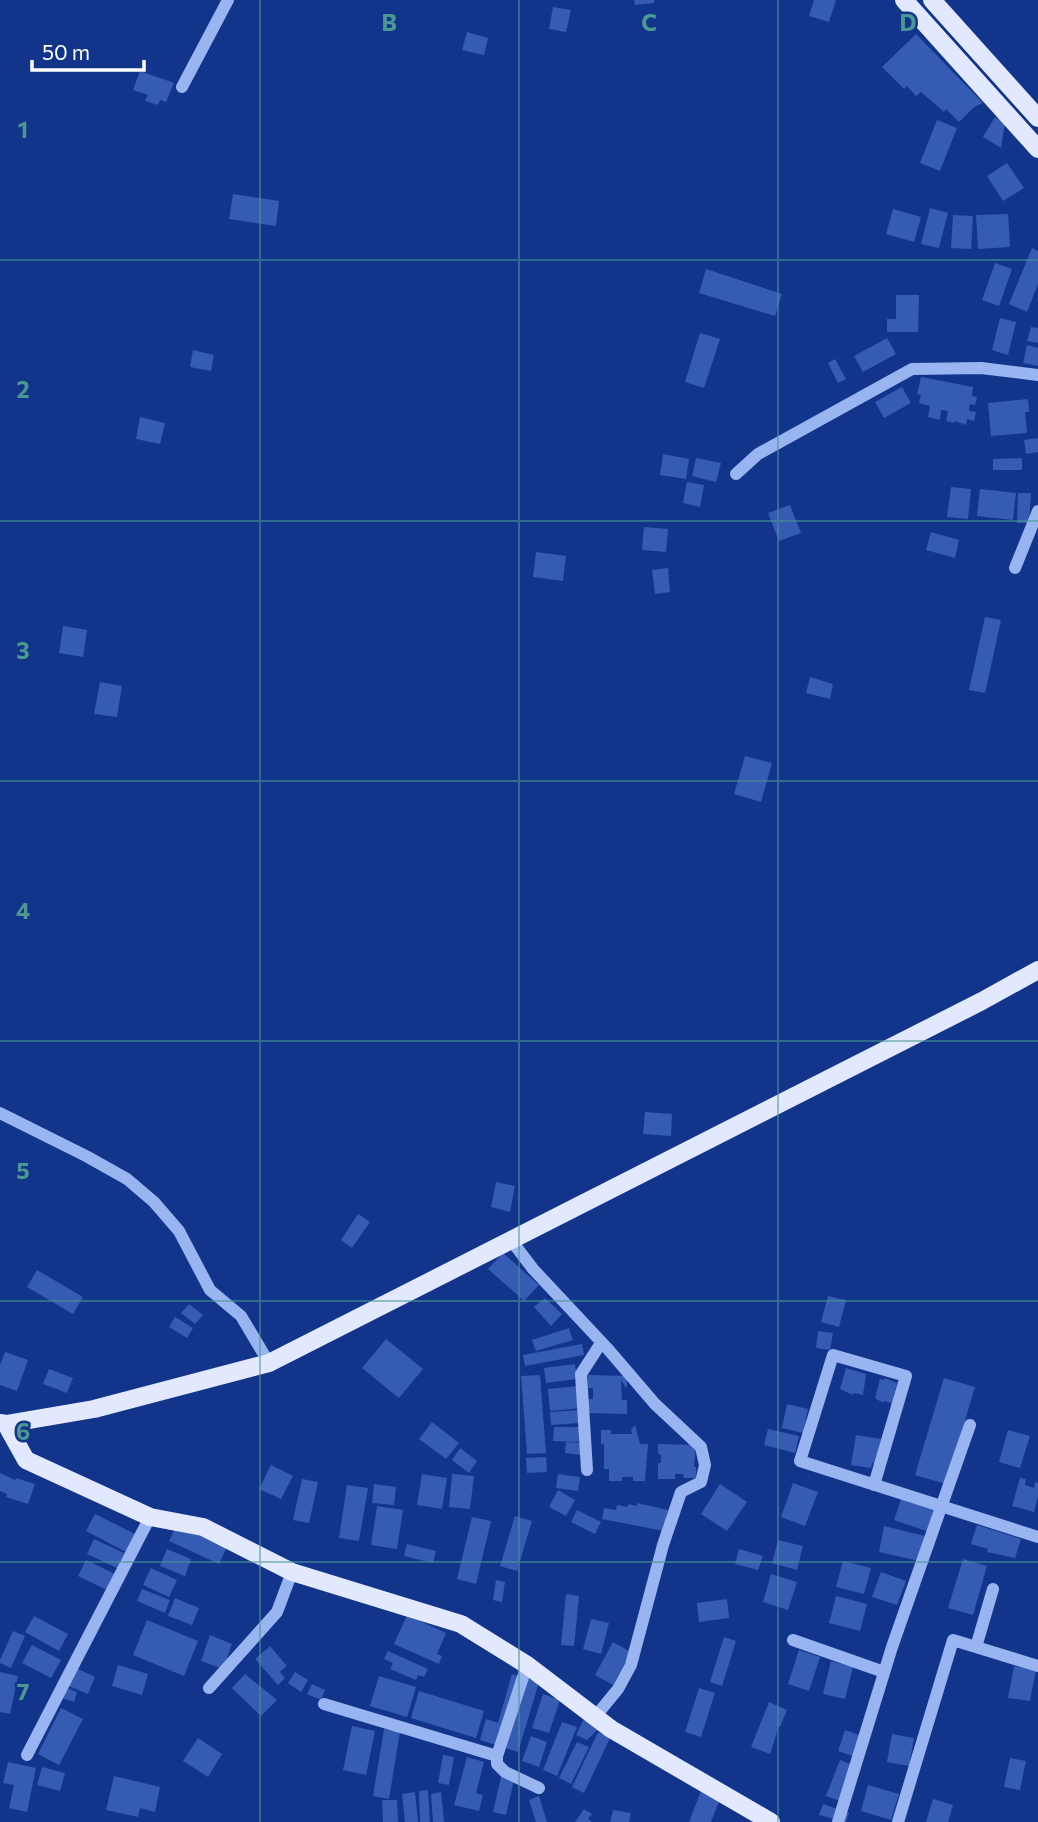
<svg xmlns="http://www.w3.org/2000/svg" width="1038" height="1822" viewBox="0 0 1038 1822" font-family="Commissioner,sans-serif">
  <style>
    .building { fill: #355bb2 }
    .lines { fill: none; stroke-linecap: round; stroke-linejoin: round }
    .minor { stroke: #98b4f1; stroke-width: 12 }
    .major { stroke: #e2e9ff; stroke-width: 18 }
    .grid { fill: none; stroke: #4b9892; stroke-width: 2; stroke-opacity: 0.55 }
    .grid-label { font-size: 23px; text-anchor: middle; font-weight: bold; fill: #4b9892; stroke: #12358b; stroke-width: 5; stroke-linejoin: round; paint-order: stroke }
  </style>
  <rect width="100%" height="100%" fill="#12358b"/>
  <!-- building -->
  <path class="building" d="M634 0H654V3L635 5Z
    M814 0H836L829 22 809 16Z
    M553 7 571 10 566 32 549 29Z
    M467 32 488 38 484 55 462 50Z
    M916 34 983 103 974 107 959 122 946 109 944 112 921 92 916 96 907 86 904 89 882 67Z
    M140 71 174 83 166 102 160 100 158 105 145 101 148 95 133 90Z
    M995 117 1005 123 1001 148 983 137Z
    M937 120 957 128 940 171 920 163Z
    M1007 163 1024 188 1003 201 987 176Z
    M233 194 279 201 276 226 229 219Z
    M930 208 948 213 939 248 921 244Z
    M893 209 921 217 914 242 886 234Z
    M1008 214 1010 247 978 249 976 215Z
    M953 215 973 216 971 249 951 248Z
    M1032 248 1038 251V284L1027 312 1009 304Z
    M995 263 1012 269 999 306 982 300Z
    M706 269 782 294 775 316 699 293Z
    M896 295H919L918 332H887V319H896Z
    M1000 318 1016 322 1008 355 992 350Z
    M1031 327 1038 328V343L1027 341Z
    M700 333 720 339 704 388 685 382Z
    M887 338 896 354 863 372 854 356Z
    M1027 345 1038 348V366L1023 363Z
    M193 350 214 355 211 371 190 367Z
    M835 359 846 379 838 383 828 363Z
    M921 377 973 387 972 396 977 397 975 405 970 404 969 411 976 412 974 421 967 419 966 425 955 421 954 423 946 421 948 411 941 410 940 420 928 417 930 406 919 403 921 395 917 394Z
    M902 387 911 403 884 418 875 402Z
    M1028 399 1029 412H1025L1027 433 991 436 988 403Z
    M140 417 165 423 160 444 136 439Z
    M1038 438V452L1026 454 1024 440Z
    M663 454 689 459 686 479 660 475Z
    M696 458 721 463 716 482 692 476Z
    M1022 458V470H993V459Z
    M687 482 704 485 700 507 683 503Z
    M951 487 971 489 968 519 947 517Z
    M980 489 1016 493 1013 520 977 516Z
    M1018 493H1031L1029 523H1017Z
    M790 505 801 533 779 541 768 513Z
    M644 527 668 529 666 552 642 550Z
    M931 532 959 540 955 558 926 550Z
    M536 552 566 556 563 581 533 577Z
    M668 568 670 592 655 594 652 570Z
    M985 617 1001 620 985 693 969 690Z
    M63 626 87 630 83 657 59 653Z
    M810 677 833 684 830 699 806 693Z
    M100 682 122 686 117 717 94 714Z
    M745 756 772 763 761 802 734 794Z
    M645 1112 672 1114 671 1136 643 1134Z
    M496 1182 515 1186 510 1212 491 1207Z
    M358 1214 370 1222 352 1248 341 1240Z
    M503 1253 539 1285 524 1301 488 1269Z
    M37 1270 83 1297 73 1314 27 1287Z
    M828 1296 846 1300 839 1327 821 1322Z
    M545 1298 562 1314 551 1326 534 1307Z
    M189 1304 203 1315 195 1324 181 1313Z
    M175 1317 193 1328 187 1338 169 1327Z
    M569 1328 573 1340 536 1351 532 1340Z
    M818 1331 833 1333 830 1350 816 1348Z
    M386 1339 423 1369 399 1398 362 1368Z
    M582 1344 584 1355 525 1366 523 1355Z
    M5 1352 28 1360 17 1391 0 1385V1365Z
    M575 1364 577 1379 546 1383 544 1368Z
    M846 1368 866 1374 863 1395 854 1393 853 1395 840 1389Z
    M49 1369 73 1378 67 1393 43 1384Z
    M540 1375 546 1453 527 1454 521 1376Z
    M588 1375 627 1376V1389L621 1380 622 1400H627V1414L588 1413V1399H593V1388H588Z
    M885 1378 897 1383 892 1403 884 1401 883 1403 875 1398 880 1379 884 1380Z
    M944 1378 975 1387 946 1484 915 1475Z
    M579 1386 581 1408 550 1411 548 1389Z
    M787 1404 808 1409 803 1433 782 1428Z
    M579 1410 580 1423 551 1425 550 1412Z
    M432 1422 459 1443 446 1459 419 1439Z
    M635 1425 640 1444H648L645 1481H633V1477H622V1481H609V1469H604V1444H601V1430H611V1434H632L631 1430Z
    M554 1427H580L579 1442 553 1441Z
    M768 1429 799 1436 795 1453 764 1445Z
    M1008 1430 1030 1436 1020 1468 999 1462Z
    M856 1435 881 1439 877 1464 872 1463 871 1468 851 1465Z
    M566 1442 581 1443 580 1455 565 1453Z
    M658 1444 696 1445 694 1467H696V1478H684L683 1474H675V1479H658V1463H661V1455L658 1454Z
    M460 1448 477 1461 469 1473 452 1460Z
    M546 1457 547 1472 527 1473 526 1458Z
    M271 1465 293 1476 281 1499 259 1489Z
    M0 1473 15 1480 16 1478 35 1484 28 1504 6 1497 7 1494 0 1491Z
    M422 1474 447 1478 442 1509 417 1505Z
    M452 1474 474 1476 470 1509 449 1507Z
    M558 1474 580 1477 578 1491 556 1488Z
    M1020 1478 1026 1479 1025 1485 1034 1488 1035 1482 1038 1483V1496L1034 1512 1012 1506Z
    M302 1479 318 1482 309 1523 293 1520Z
    M793 1483 818 1492 805 1526 781 1517Z
    M374 1484 396 1487 394 1505 372 1503Z
    M720 1484 747 1502 727 1531 701 1514Z
    M347 1485 368 1488 359 1541 339 1538Z
    M558 1490 575 1500 566 1516 549 1507Z
    M902 1497 939 1510 932 1533 894 1520Z
    M637 1503 668 1510 664 1531 602 1519 604 1508 616 1510 617 1505 628 1507V1504L637 1506Z
    M377 1506 403 1510 397 1549 371 1545Z
    M577 1510 601 1522 595 1534 571 1522Z
    M95 1514 135 1534 126 1552 86 1531Z
    M515 1516 532 1521 517 1571 500 1566Z
    M472 1517 491 1521 476 1584 457 1579Z
    M177 1524 227 1547 219 1564 169 1541Z
    M977 1525 1021 1539 1015 1558 987 1552 988 1549 971 1544Z
    M884 1526 925 1536 919 1561 879 1552Z
    M94 1539 124 1553 117 1568 87 1554Z
    M778 1540 803 1546 797 1570 772 1563Z
    M407 1544 436 1551 433 1563 404 1556Z
    M167 1549 191 1559 185 1576 160 1566Z
    M739 1549 763 1556 758 1570 735 1564Z
    M963 1559 987 1566 973 1615 948 1608Z
    M86 1560 115 1574 107 1590 78 1576Z
    M843 1561 871 1568 864 1594 836 1587Z
    M151 1568 177 1580 169 1597 143 1585Z
    M881 1572 906 1581 897 1605 872 1597Z
    M771 1574 797 1582 788 1610 763 1602Z
    M496 1580 505 1582 502 1602 493 1600Z
    M142 1589 170 1600 165 1613 137 1601Z
    M566 1594 579 1596 574 1646 561 1645Z
    M836 1596 867 1604 860 1631 829 1623Z
    M175 1598 199 1608 192 1625 168 1616Z
    M727 1599 729 1618 699 1622 697 1603Z
    M407 1615 446 1633 437 1654 442 1656 439 1664 394 1644Z
    M34 1616 68 1634 59 1651 25 1632Z
    M591 1619 609 1623 601 1654 583 1649Z
    M147 1620 198 1641 184 1676 133 1655Z
    M13 1631 25 1636 11 1668 0 1663V1660Z
    M210 1635 232 1644 223 1669 201 1661Z
    M724 1637 736 1641 722 1686 710 1682Z
    M613 1642 631 1652 613 1685 595 1675Z
    M32 1645 61 1660 51 1678 22 1663Z
    M270 1646 287 1666 280 1672 285 1678 278 1685 255 1659Z
    M799 1650 820 1657 809 1691 788 1684Z
    M388 1651 428 1669 424 1677 418 1675 416 1680 390 1669 393 1663 384 1659Z
    M831 1661 853 1667 845 1699 823 1694Z
    M118 1665 148 1674 142 1695 112 1686Z
    M1014 1666 1036 1670 1030 1701 1008 1698Z
    M76 1668 95 1677 88 1694 68 1686Z
    M0 1672 18 1676 10 1714 0 1712Z
    M295 1672 308 1680 301 1692 288 1683Z
    M245 1674 277 1700 261 1716 232 1688Z
    M512 1674 539 1682 518 1752 480 1740 486 1719 498 1723Z
    M379 1676 416 1687 407 1717 370 1706Z
    M312 1684 325 1690 321 1700 307 1694Z
    M64 1687 77 1692 74 1702 61 1698Z
    M699 1688 715 1693 701 1737 685 1732Z
    M419 1691 484 1711 476 1738 411 1718Z
    M543 1694 560 1700 549 1733 532 1728Z
    M769 1702 787 1710 780 1727 779 1726 770 1754 751 1747Z
    M61 1708 83 1719 59 1765 38 1754Z
    M585 1717 600 1727 587 1740 576 1735Z
    M562 1722 577 1727 557 1776 543 1770Z
    M352 1726 375 1731 366 1775 343 1770Z
    M384 1729 400 1732 389 1799 373 1796Z
    M845 1730 859 1735 852 1756 838 1751Z
    M598 1732 610 1738 584 1793 572 1787Z
    M892 1734 914 1738 909 1766 887 1762Z
    M531 1736 547 1742 539 1767 522 1761Z
    M198 1738 222 1754 208 1777 183 1761Z
    M577 1742 589 1747 571 1784 559 1778Z
    M443 1755 454 1757 449 1785 438 1783Z
    M467 1757 484 1762 476 1793 483 1795 479 1811 454 1805Z
    M1010 1758 1026 1761 1020 1790 1004 1787Z
    M840 1760 861 1768 848 1804 826 1796Z
    M8 1762 36 1768 27 1812 9 1808 14 1785 3 1783Z
    M42 1767 65 1773 60 1791 37 1785Z
    M114 1776 160 1787 155 1812 140 1808 138 1817 106 1810Z
    M501 1777 514 1780 506 1815 493 1812Z
    M868 1785 899 1794 891 1820 861 1811Z
    M428 1790 430 1822H420L419 1791Z
    M701 1791 720 1799 711 1822H689Z
    M415 1792 418 1822H405L402 1794Z
    M441 1792 444 1822H433L431 1794Z
    M539 1796 547 1822H536L529 1800Z
    M933 1799 953 1805 948 1822H926Z
    M382 1800H397L398 1822H383Z
    M823 1804 849 1813 846 1822 819 1815Z
    M584 1809 592 1814 588 1819 592 1822H575Z
    M613 1810 631 1813 629 1822H610Z"/>
  <g class="lines">
    <!-- minor -->
    <path class="minor" d="M182 87 228 0
      M736 474 758 454 912 369 981 368 1038 375
      M1015 568 1038 511
      M0 1113 86 1156 127 1179 154 1202 179 1231 210 1290 241 1316 269 1363
      M511 1240 533 1269 607 1348 655 1404 701 1447 705 1465 701 1482 681 1492 663 1545 631 1665 618 1689 595 1717
      M587 1470 581 1374 601 1343
      M874 1485 906 1376 833 1355 800 1461 1038 1537
      M793 1640 884 1672
      M976 1647 993 1589
      M209 1688 277 1612 292 1572
      M324 1704 497 1756 527 1665
      M27 1755 150 1517
      M497 1756V1764L505 1772 539 1788
      M838 1822 892 1647 970 1425
      M898 1822 953 1640 1038 1666"/>
    <!-- major -->
    <path class="major" d="M904 0 1038 149
      M932 0 1038 118
      M0 1423 6 1424 94 1409 269 1363 982 1001 1038 970
      M6 1424 26 1460 150 1517 203 1527 292 1572 461 1624 527 1665 611 1729 771 1822"/>
  </g>
  <!-- grid -->
  <path class="grid" d="M260 0V1822M519 0V1822M778 0V1822M0 260H1038M0 521H1038M0 781H1038M0 1041H1038M0 1301H1038M0 1562H1038"/>
  <g class="grid-label">
    <text x="389" y="31">B</text>
    <text x="649" y="31">C</text>
    <text x="908" y="31">D</text>
    <text x="23" y="138">1</text>
    <text x="23" y="398">2</text>
    <text x="23" y="659">3</text>
    <text x="23" y="919">4</text>
    <text x="23" y="1179">5</text>
    <text x="23" y="1440">6</text>
    <text x="23" y="1700">7</text>
  </g>
  <!-- scale -->
  <path d="M32 60v10h112v-10" fill="none" stroke="#ffffff" stroke-width="3.5"/>
  <text x="42" y="60" font-size="21" fill="#ffffff" stroke="#12358b" stroke-width="5" paint-order="stroke">50 m</text>
</svg>
